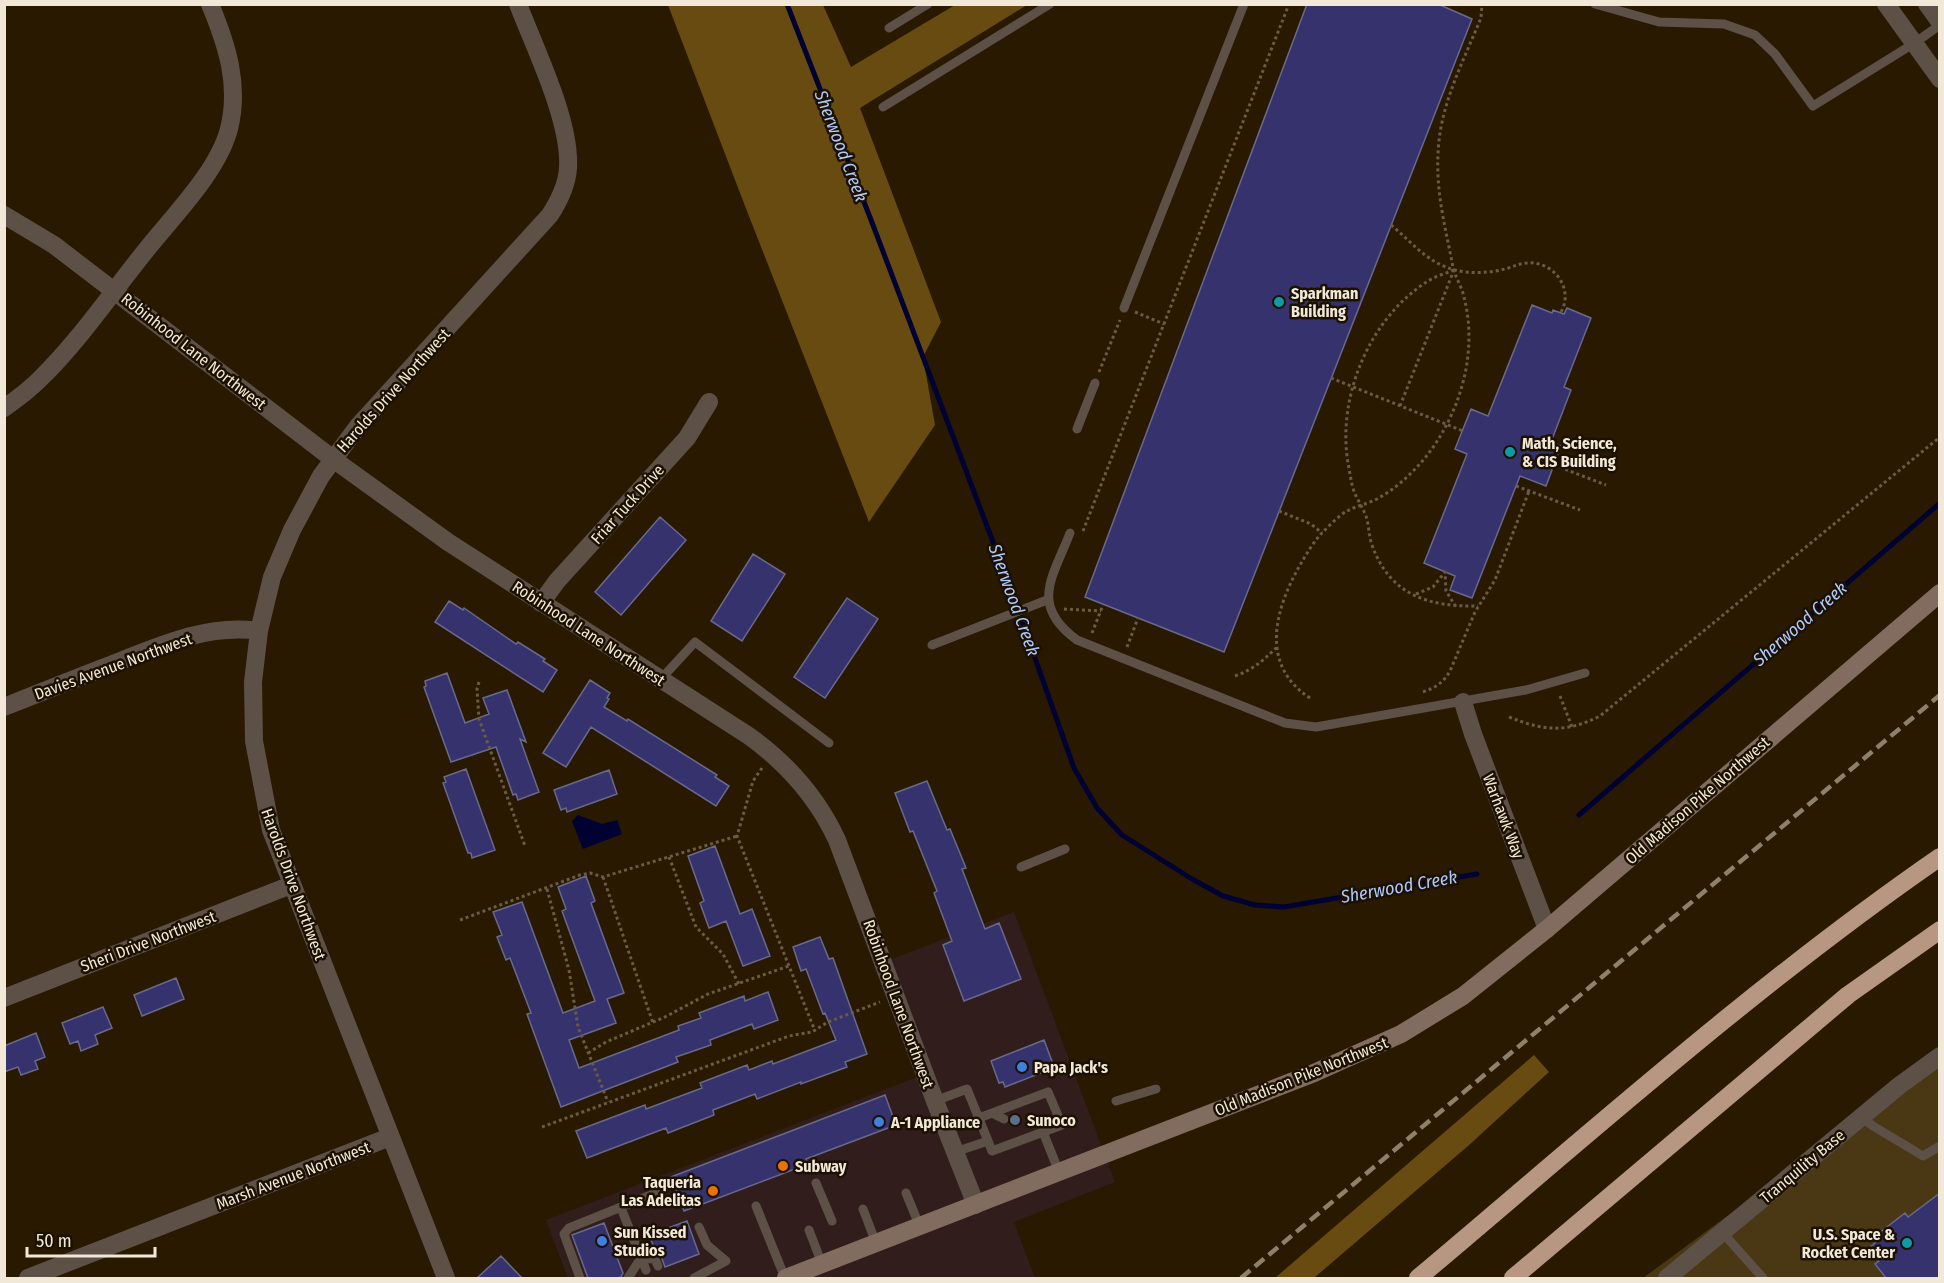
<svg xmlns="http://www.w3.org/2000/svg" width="1944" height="1283" viewBox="0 0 1944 1283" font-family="'Fira Sans Condensed',sans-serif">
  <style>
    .commercial { fill: #311e1c }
    .green { fill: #4a3713 }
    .forest { fill: #684b10 }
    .water { fill: #003 }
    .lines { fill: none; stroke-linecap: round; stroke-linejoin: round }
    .stream { stroke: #003; stroke-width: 5 }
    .building { fill: #35326e; stroke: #696a8a; stroke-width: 1.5 }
    .path { stroke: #695b45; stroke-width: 3; stroke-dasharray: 3 3; stroke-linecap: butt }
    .service { stroke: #5d5047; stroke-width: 9 }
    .minor { stroke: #5d5047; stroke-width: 18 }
    .tertiary { stroke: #5d5047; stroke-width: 18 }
    .secondary { stroke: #816c5f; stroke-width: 18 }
    .motorway { stroke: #b79781; stroke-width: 18 }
    .rail { stroke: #8d816c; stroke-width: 4.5; stroke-dasharray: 12 6; stroke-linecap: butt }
    .culture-dot { fill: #0f9aa8; stroke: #1c1100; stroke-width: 2 }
    .shop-dot { fill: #3f7fe0; stroke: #1c1100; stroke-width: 2 }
    .service-dot { fill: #5c6f8a; stroke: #1c1100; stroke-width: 2 }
    .food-dot { fill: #e8710a; stroke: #1c1100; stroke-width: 2 }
    .labels { text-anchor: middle; stroke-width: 5; stroke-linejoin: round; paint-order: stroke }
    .poi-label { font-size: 16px; font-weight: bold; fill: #f1e8d7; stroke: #1c1100; text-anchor: start }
    .street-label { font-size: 16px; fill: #f1e8d7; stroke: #1c1100 }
    .water-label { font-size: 18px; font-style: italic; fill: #aec9fd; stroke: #1c1100 }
  </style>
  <rect width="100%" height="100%" fill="#281900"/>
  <!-- commercial -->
  <path class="commercial" d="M1014 912 1115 1182 1014 1222 1035 1278H568L546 1220 917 1077 874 966Z"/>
  <!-- green -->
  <path class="green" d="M1939 1060V1278H1643Z"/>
  <!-- forest -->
  <path class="forest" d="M668 5H823L851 67 955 5H1027L860 108 941 322 923 357 935 425 869 522 745 206Z
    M1534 1055 1549 1072 1468 1146 1314 1278H1275Z"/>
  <!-- water -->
  <path class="water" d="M578 815 602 824 617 820 622 834 583 849 572 821Z"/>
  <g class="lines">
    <!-- stream -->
    <path class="stream" d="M787 4 873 225 1004 571 1074 768 1097 808 1122 835 1192 879 1223 896 1255 905 1284 907 1477 874
      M1579 815 1940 503"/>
  </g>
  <!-- building -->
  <path class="building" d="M1307 4H1438L1472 19 1224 652 1085 597Z
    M1532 305 1552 313 1553 310 1564 314 1567 308 1591 318 1564 387 1571 390 1551 442 1561 446 1546 486 1520 476 1472 598 1450 590 1455 576 1424 563 1467 454 1455 449 1471 409 1488 416Z
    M660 517 686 540 621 615 595 592Z
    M753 554 785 574 742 641 711 621Z
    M847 598 878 619 825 698 794 677Z
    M449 601 463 610 464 608 516 644 518 642 545 659 543 661 557 670 543 692 435 622Z
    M447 673 465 723 489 714 483 698 507 690 526 742 520 739 539 792 518 800 516 794 513 795 496 747 451 762 424 687 426 686 425 681Z
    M590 680 610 693 607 698 609 699 604 707 627 721 628 719 717 775 715 777 729 786 716 806 591 727 566 767 543 753Z
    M466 769 495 850 472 858 471 853H468L443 783 446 782 444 777Z
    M609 770 617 794 567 812 566 808 561 810 554 790Z
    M927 781 947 830 950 829 966 868 962 869 985 929 999 923 1021 979 964 1001 943 945 952 941 934 893 937 891 913 831 910 832 895 793Z
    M715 846 740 914 752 909 770 956 743 966 726 921 709 928 700 903 704 901 688 856Z
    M586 876 595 901 591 903 624 993 607 999 616 1023 569 1040 579 1068 679 1030 678 1026 701 1018 699 1013 744 996 745 1001 768 992 778 1020 754 1029 752 1024 710 1040 711 1045 676 1057 678 1062 561 1107 527 1014 531 1013 510 958 506 960 497 937 502 935 493 912 522 902 563 1013 595 1001 562 911 566 909 558 887Z
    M820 937 829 959 833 958 867 1054 845 1062 847 1067 801 1084V1082L757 1099 755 1094 713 1110 714 1115 668 1133 666 1128 587 1158 576 1131 645 1105 646 1109 702 1088 700 1083 747 1065 749 1070 772 1061 773 1064 836 1040 825 1013 823 1014 806 969 801 971 793 947Z
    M176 978 184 999 142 1016 134 995Z
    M103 1007 112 1028 95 1035 98 1044 81 1051 78 1041 70 1044 62 1023Z
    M36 1033 45 1057 35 1061 38 1069 21 1075 18 1067 4 1072V1046Z
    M1044 1040 1053 1064 1049 1065 1051 1069 1005 1087 1003 1082 999 1083 991 1061Z
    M885 1095 896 1125 806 1159 808 1164 684 1211 671 1177Z
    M1940 1193V1278H1886L1875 1264 1879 1261 1869 1248 1881 1238 1878 1234 1905 1213 1908 1217Z
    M687 1221 699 1254 665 1267 661 1256 656 1252 649 1235Z
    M604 1223 623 1273 621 1277 617 1278H588L572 1235Z
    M501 1256 522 1278H477Z"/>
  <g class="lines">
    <!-- path -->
    <path class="path" d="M1391 225C1412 242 1427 263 1455 270 1470 274 1490 273 1505 269 1513 267 1520 263 1527 263 1548 261 1567 279 1565 300 1565 304 1562 309 1561 313
      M1454 270C1444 274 1433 277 1425 283 1369 320 1337 397 1348 463 1350 473 1351 484 1355 494 1359 502 1364 510 1367 519 1369 528 1369 537 1372 545 1390 596 1430 607 1478 606
      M1135 312 1164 324
      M1099 372 1120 320
      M1331 378 1463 431
      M1400 406 1454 270
      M1554 465 1606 485
      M1516 486 1580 510
      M1279 511 1311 524 1322 533
      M1083 531 1289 4
      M1416 594 1433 587 1445 572 1446 591 1456 607
      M1064 609 1101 611
      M1092 633 1103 605
      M1127 647 1138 618
      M1235 676C1252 670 1263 661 1276 648
      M479 682 477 689 479 719 525 846
      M1423 692C1435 688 1444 682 1450 671L1475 612 1495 580 1529 491
      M1560 696 1572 727
      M1310 698C1259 665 1275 609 1300 565 1306 555 1312 544 1320 535 1328 527 1338 516 1347 511 1356 506 1367 504 1377 499 1406 483 1432 454 1447 424 1467 385 1475 340 1464 297 1462 287 1455 277 1453 267 1446 230 1436 194 1438 155 1439 107 1463 62 1481 18L1482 4
      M1509 717C1544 731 1566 733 1600 716L1940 437
      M762 768 753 781 737 836 815 1031
      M669 857 696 927 723 954 739 984
      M603 877 653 1023
      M547 889 569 970 578 1027 608 1102
      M460 920 580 875 590 873 603 877 737 836
      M588 1053 606 1042 665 1017 708 994 789 966
      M542 1127 789 1036 812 1032 828 1022 880 1002"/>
    <!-- service -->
    <path class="service" d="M1595 4 1659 22 1724 24 1755 35 1775 54 1813 106 1913 44 1940 25
      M889 28 928 4
      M883 107 1050 4
      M1124 308 1244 4
      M1077 429 1095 383
      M1070 533C1053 577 1029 605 1077 640L1285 723 1316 727 1526 690 1585 673
      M932 645 1047 600
      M660 680 695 642 829 743
      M1021 867 1065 849
      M935 1101 967 1089 992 1151 1062 1125 1048 1092 979 1118
      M1116 1101 1156 1089
      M992 1113 1004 1119
      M1861 1117 1873 1126 1923 1156 1940 1146
      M1043 1132 1059 1172
      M955 1152 988 1141
      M816 1183 832 1221
      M906 1193 920 1227
      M756 1206 785 1278
      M621 1208 646 1270
      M863 1209 876 1243
      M809 1230 822 1264
      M1722 1232 1763 1278
      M580 1278 564 1234 569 1228 656 1193
      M628 1278 641 1258 655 1259 658 1266
      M694 1278 726 1261 707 1245 699 1227"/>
    <!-- minor -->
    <path class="minor" d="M4 215 54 245 333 459 448 542 749 736C788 764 817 797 837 840L935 1101 976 1205
      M4 408C17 399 29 390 40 379 80 340 112 292 147 249 175 214 218 171 229 129 240 85 227 45 210 4
      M541 603 557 581 687 438 709 402
      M1463 702 1473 734 1547 929
      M4 707C39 693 74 679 108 666 156 647 207 623 259 631
      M4 998 291 885
      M28 1278 390 1137
      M446 1278 271 830 254 741 253 682 259 631 272 577 292 530 321 476 359 425 550 215C559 201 567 186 568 168 571 121 535 49 518 4
      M1667 1278 1900 1085 1940 1056"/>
    <!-- tertiary -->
    <path class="tertiary" d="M1886 4 1940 79
      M1927 4 1940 22"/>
    <!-- secondary -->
    <path class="secondary" d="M786 1278 1314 1073 1401 1034 1463 996 1547 929 1940 593"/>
    <!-- motorway -->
    <path class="motorway" d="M1418 1278C1588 1135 1756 984 1940 857
      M1513 1278 1848 995 1940 930"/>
    <!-- rail -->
    <path class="rail" d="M1241 1278 1940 695"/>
  </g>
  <!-- markers -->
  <g class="culture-dot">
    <circle cx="1279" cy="302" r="6"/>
    <circle cx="1510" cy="452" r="6"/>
    <circle cx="1907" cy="1243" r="6"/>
  </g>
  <g class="shop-dot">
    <circle cx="1022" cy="1067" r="6"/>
    <circle cx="879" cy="1122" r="6"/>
    <circle cx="602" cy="1241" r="6"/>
  </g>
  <circle class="service-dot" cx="1015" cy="1120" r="6"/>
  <g class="food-dot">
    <circle cx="783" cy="1166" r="6"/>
    <circle cx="713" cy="1191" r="6"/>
  </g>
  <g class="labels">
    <!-- poi labels -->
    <g class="poi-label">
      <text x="1291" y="299">Sparkman<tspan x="1291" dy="18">Building</tspan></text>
      <text x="1522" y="449">Math, Science,<tspan x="1522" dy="18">&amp; CIS Building</tspan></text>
      <text x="1034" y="1073">Papa Jack's</text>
      <text x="1027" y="1126">Sunoco</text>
      <text x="891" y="1128">A-1 Appliance</text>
      <text x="795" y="1172">Subway</text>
      <text x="701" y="1188" text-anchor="end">Taqueria<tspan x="701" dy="18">Las Adelitas</tspan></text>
      <text x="614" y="1238">Sun Kissed<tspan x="614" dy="18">Studios</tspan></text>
      <text x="1895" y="1240" text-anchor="end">U.S. Space &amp;<tspan x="1895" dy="18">Rocket Center</tspan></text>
    </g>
    <!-- street labels -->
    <g class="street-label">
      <text transform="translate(194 351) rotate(38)" y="6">Robinhood Lane Northwest</text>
      <text transform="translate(393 390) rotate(-48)" y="6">Harolds Drive Northwest</text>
      <text transform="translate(627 504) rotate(-48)" y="6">Friar Tuck Drive</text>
      <text transform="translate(589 633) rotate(33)" y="6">Robinhood Lane Northwest</text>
      <text transform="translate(113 666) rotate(-20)" y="6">Davies Avenue Northwest</text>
      <text transform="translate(1697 800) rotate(-41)" y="6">Old Madison Pike Northwest</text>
      <text transform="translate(1504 816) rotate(69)" y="6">Warhawk Way</text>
      <text transform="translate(294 884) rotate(70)" y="6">Harolds Drive Northwest</text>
      <text transform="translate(148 941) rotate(-21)" y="6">Sheri Drive Northwest</text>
      <text transform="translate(899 1004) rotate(70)" y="6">Robinhood Lane Northwest</text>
      <text transform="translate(1301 1076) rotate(-22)" y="6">Old Madison Pike Northwest</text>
      <text transform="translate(1802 1166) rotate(-40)" y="6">Tranquility Base</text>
      <text transform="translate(293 1175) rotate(-21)" y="6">Marsh Avenue Northwest</text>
    </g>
    <!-- water labels -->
    <g class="water-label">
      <text transform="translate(841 146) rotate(69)" y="6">Sherwood Creek</text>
      <text transform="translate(1014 600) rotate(70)" y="6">Sherwood Creek</text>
      <text transform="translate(1800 624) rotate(-41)" y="6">Sherwood Creek</text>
      <text transform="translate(1399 887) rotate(-10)" y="6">Sherwood Creek</text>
    </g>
  </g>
  <!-- border -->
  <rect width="1944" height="1283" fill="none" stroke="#f1e8d7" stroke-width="12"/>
  <!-- scale -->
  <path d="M27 1247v9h128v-9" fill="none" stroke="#f1e8d7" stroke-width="3"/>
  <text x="36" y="1247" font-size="18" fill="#f1e8d7" stroke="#1c1100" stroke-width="4.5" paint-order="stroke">50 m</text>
</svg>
